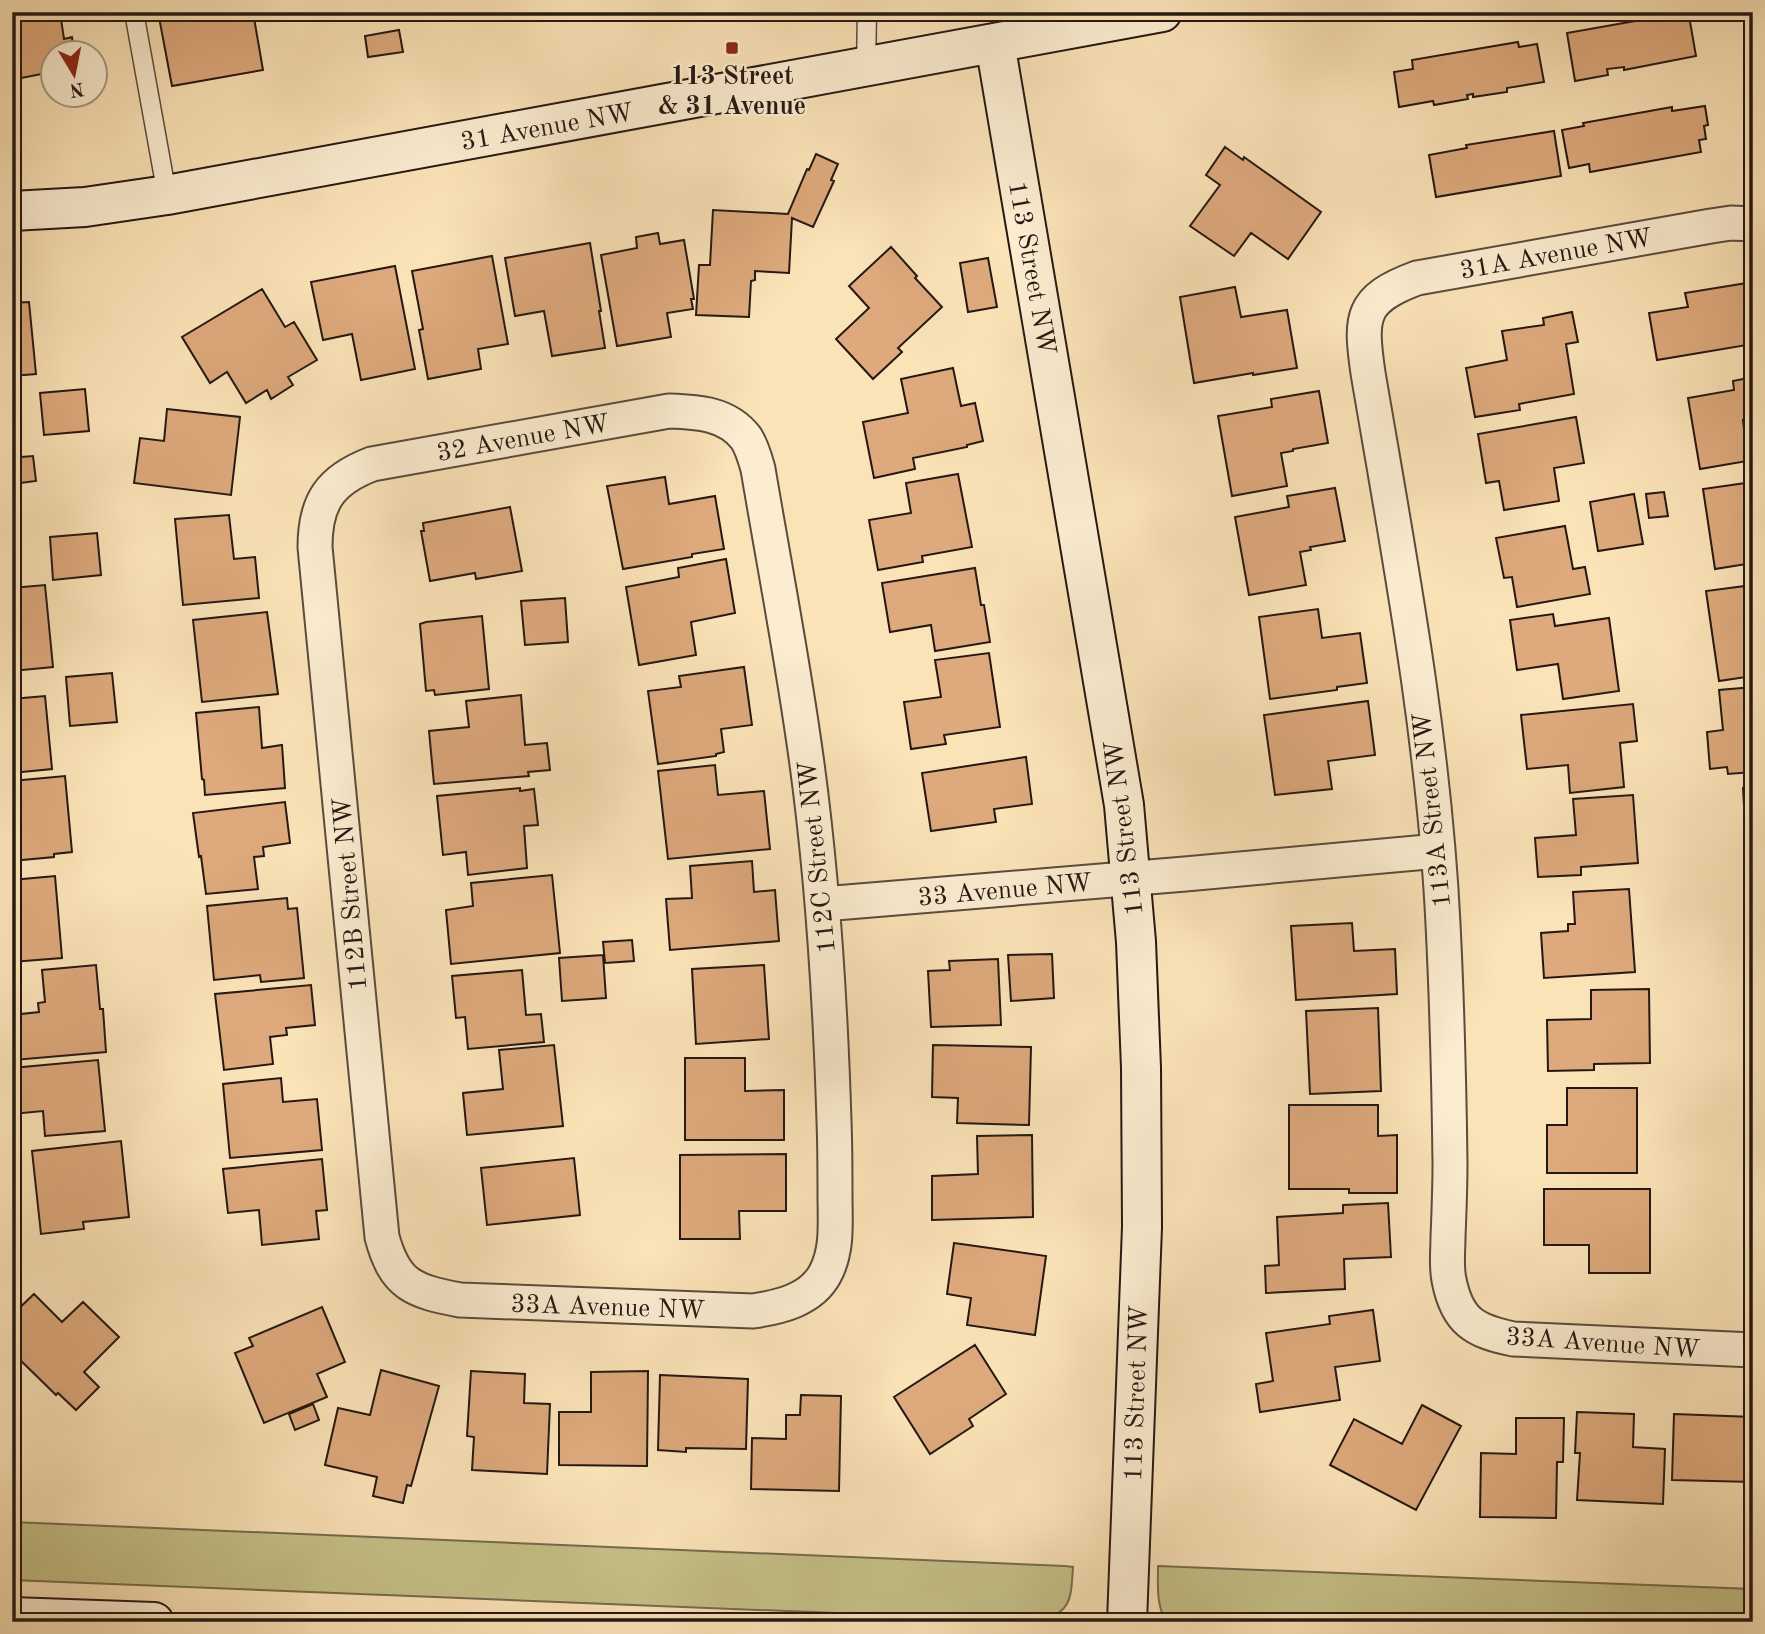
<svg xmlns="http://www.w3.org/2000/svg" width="1765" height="1634" viewBox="0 0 1765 1634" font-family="'Old Standard TT',serif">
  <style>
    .green { fill: #c6c189; stroke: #766c4e; stroke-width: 2 }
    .building { fill: #dda97d; stroke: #251813; stroke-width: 2 }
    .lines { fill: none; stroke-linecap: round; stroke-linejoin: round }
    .lane-casing { stroke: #5a4b3c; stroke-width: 21 }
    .street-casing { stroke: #5a4b3c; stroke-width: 37 }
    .secondary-casing { stroke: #251813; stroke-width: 42 }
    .lane { stroke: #fcedd1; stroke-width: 18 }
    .street { stroke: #fcedd1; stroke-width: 33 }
    .secondary { stroke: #fcedd1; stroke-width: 38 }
    .poi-dot { fill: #8f2418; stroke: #fcedd1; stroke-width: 2.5 }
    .labels { text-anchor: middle; stroke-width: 5; stroke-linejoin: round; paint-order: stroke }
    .poi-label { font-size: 26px; font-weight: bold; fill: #251813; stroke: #fcedd1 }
    .street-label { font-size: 26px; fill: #251813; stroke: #fcedd1 }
  </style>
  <rect width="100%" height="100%" fill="#fbe3b8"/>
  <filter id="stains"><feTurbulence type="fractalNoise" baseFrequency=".00286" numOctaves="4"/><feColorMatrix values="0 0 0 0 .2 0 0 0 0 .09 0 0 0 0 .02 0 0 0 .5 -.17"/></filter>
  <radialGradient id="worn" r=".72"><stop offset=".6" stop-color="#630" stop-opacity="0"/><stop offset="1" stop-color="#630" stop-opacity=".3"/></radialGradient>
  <!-- green -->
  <path class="green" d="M12 1522 1065 1566 1073 1567C1071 1598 1072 1615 1035 1621L12 1580Z
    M1158 1566 1753 1589V1622H1166C1156 1603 1158 1586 1158 1566Z"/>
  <!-- building -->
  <path class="building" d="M12 12H60L64 39 72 37 74 52H52V72L16 79 12 56Z
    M158 12H253L263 70 172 86Z
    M1675 14 1676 19 1689 16 1696 56 1624 70V67L1607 69 1608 75 1575 81 1567 33Z
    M399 30 403 52 368 57 365 36Z
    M1518 42 1519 47 1537 44 1544 82 1507 88V92L1473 97V94L1467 95 1468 99 1434 105 1433 101 1399 107 1394 72 1413 69 1412 60Z
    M1705 106 1708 125 1704 126 1706 139 1699 140 1701 152 1590 172 1589 164 1569 168 1562 130 1584 126 1583 123 1672 107V111Z
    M1554 131 1561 176 1436 197 1429 155 1467 148 1466 145Z
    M1225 147 1243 160 1244 157 1321 212 1288 259 1251 233 1234 256 1190 226 1220 185 1206 175Z
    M816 154 838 164 831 180 834 181 813 227 792 218 789 273 755 271V280L751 281 749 317 696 315 699 265H710L713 210 788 214 807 169 809 170Z
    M658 233 660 244 684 240 694 299H691L693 309 667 313 671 337 617 346 601 255 637 248 636 237Z
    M590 243 601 311H599L605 348 552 356 544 311 515 316 505 258Z
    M891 247 917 276 915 278 942 307 898 348 902 352 873 379 836 339 869 308 849 286Z
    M492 256 508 344 478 349 481 369 428 379 419 330 423 329 412 271Z
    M988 258 997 307 968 312 960 263Z
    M395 266 415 369 361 380 352 334 323 340 311 282Z
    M1753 282V344L1657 360 1649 313 1688 307 1685 293Z
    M1235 287 1241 317 1287 310 1297 368 1253 375V373L1194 383 1180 297Z
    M262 289 285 327 294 322 317 360 288 377 293 385 271 399 267 390 246 403 227 372 210 383 182 337Z
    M29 302 36 374 12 376V303Z
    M1572 312 1578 342 1566 344 1574 394 1519 404 1520 410 1475 417 1466 368 1507 360 1502 331 1544 325 1543 318Z
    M953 368 961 406 975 403 983 441 967 445V447L913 458 915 469 874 478 863 422 908 413 901 379Z
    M1753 377V419L1743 420 1744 429 1753 427V460L1700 469 1688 398 1734 390 1733 381Z
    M85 389 89 431 44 435 40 393Z
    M1319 391 1328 443 1293 449V451L1281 453 1287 486 1232 496 1218 416 1272 407 1271 399Z
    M167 409 240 417 231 495 134 483 140 438 164 441Z
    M12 410H16L21 457 33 456 36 481 12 484Z
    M1576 417 1584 463 1554 468 1559 501 1504 510 1499 481 1486 483 1478 434Z
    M958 474 972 547 922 556 923 562 878 570 869 520 911 513 906 483Z
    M665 477 669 504 715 496 724 549 692 554V557L623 569 607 486Z
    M1753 482V563L1715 569 1703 489Z
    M1335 488 1345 541 1310 547 1311 550 1300 552 1306 585 1249 595 1235 517 1289 507 1287 496Z
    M1664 492 1668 516 1649 518 1646 494Z
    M1634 494 1643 544 1598 551 1590 502Z
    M510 507 522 571 476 579 475 573 430 581 421 531H424L423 523Z
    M229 515 234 559 255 557 259 598 183 605 175 519Z
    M1565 526 1573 569 1585 567 1590 594 1517 607 1512 577 1504 578 1496 538Z
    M97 533 101 575 53 580 50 537Z
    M726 559 735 613 691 622 696 655 639 665 626 587 679 577 678 568Z
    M975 568 981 605H984L990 642 935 651 931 625 890 632 882 583Z
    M45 585 53 667 12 671V588Z
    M1753 585V676L1719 681 1706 591Z
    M565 598 568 642 525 645 521 601Z
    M1318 609 1322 638 1360 633 1367 683 1337 687V690L1270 699 1259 617Z
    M267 612 278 694 202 702 193 620Z
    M1553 614 1555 626 1609 618 1619 691 1563 699 1558 664 1517 670 1510 620Z
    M482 616 489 689 435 695 434 690 426 691 420 624 426 622Z
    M989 653 1000 727 944 735 946 744 911 749 904 702 941 697 935 660Z
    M744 667 752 725 721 729 724 752 716 754V756L658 764 648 691 681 687 679 676Z
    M112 673 117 722 70 726 66 677Z
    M1753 687V772L1728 774 1727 767 1710 769 1707 732 1723 730 1719 690Z
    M521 695 525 745 547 743 550 770 528 772 529 776 434 784 429 731 469 727 466 701Z
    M45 696 52 769 12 773V699Z
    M1368 701 1375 755 1328 761 1332 789 1275 795 1264 715Z
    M1633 704 1637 741 1620 743 1624 787 1570 793 1568 765 1527 769 1521 715Z
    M259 707 262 748 282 745 285 788 205 795 204 780 202 779 196 713Z
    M1026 757 1032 804 994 809 996 822 931 831 922 773Z
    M715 765 718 795 764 791 770 849 668 859 658 771Z
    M65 776 72 852 54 854V857L12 861V781Z
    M520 788V791L534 789 538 825 524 826 527 868 468 875 466 852 443 855 437 796Z
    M1743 788H1753V878H1748Z
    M1633 795 1638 863 1581 867V875L1538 877 1535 838 1576 835 1573 799Z
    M285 802 290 843 263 847 264 856 254 857 258 889 206 894 201 856 199 857 193 813Z
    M752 861 754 892 775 890 779 941 670 950 666 899 692 898 690 866Z
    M552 875 560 953 451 964 446 910 473 906 471 883Z
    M55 876 62 958 12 962V880Z
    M1629 889 1635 972 1544 978 1541 933 1568 931V924H1575L1573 892Z
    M287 898 288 909 297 908 304 978 261 982 260 975 214 980 207 906Z
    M1352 923 1354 951 1395 949 1397 994 1296 1000 1291 926Z
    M632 940 634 961 605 963 603 942Z
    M1052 954 1054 998 1011 1001 1008 955Z
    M603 955 606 998 562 1001 559 958Z
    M998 959 1001 1025 931 1027 928 971 950 970 949 961Z
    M96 965 100 1009H103L106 1052 14 1060 12 1015 39 1012 38 1003 45 1002 42 970Z
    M764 965 769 1039 696 1044 692 969Z
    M522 970 526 1015 541 1014 544 1042 468 1049 465 1017 456 1018 452 976Z
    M311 985 315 1025 286 1028 287 1035 270 1037 273 1064 224 1070 215 994Z
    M1649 989 1650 1063 1594 1064V1070L1548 1071 1547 1020 1591 1019V990Z
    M1747 997H1753V1082L1752 1058 1748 1057Z
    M1378 1008 1381 1091 1310 1094 1306 1011Z
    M554 1045 563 1126 467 1135 463 1093 503 1089 499 1050Z
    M933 1045 1031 1047 1029 1125 957 1123 958 1098 932 1097Z
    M685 1058H745V1091L784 1090V1140H685Z
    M98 1060 105 1131 45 1136 43 1111 12 1114V1068Z
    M281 1078 283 1102 317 1099 322 1150 230 1158 223 1084Z
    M1567 1088H1637V1173H1547V1125H1567Z
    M1289 1105H1378V1136L1397 1135V1193H1349V1189H1289Z
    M1032 1135 1033 1217 932 1220V1176L978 1174 977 1136Z
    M121 1141 129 1217 83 1222 84 1229 41 1234 32 1151Z
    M786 1154V1211H739L740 1239H680V1155Z
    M574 1158 580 1215 487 1225 481 1168Z
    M322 1159 327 1210 316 1211 319 1239 262 1245 259 1210 228 1213 223 1169Z
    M1544 1189H1650V1273H1589V1245H1544Z
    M1388 1203 1391 1257 1344 1259 1345 1289 1266 1293 1265 1266 1279 1265 1277 1217 1343 1213V1205Z
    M1748 1217 1753 1218V1275H1746Z
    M954 1243 1046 1256 1035 1335 967 1325 971 1298 947 1294Z
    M34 1294 62 1322 83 1302 119 1337 84 1372 99 1387 76 1410 58 1393 56 1395 12 1352V1315Z
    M322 1307 345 1362 317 1374 327 1397 264 1423 235 1353 253 1346 249 1338Z
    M1373 1310 1380 1361 1335 1367 1340 1400 1260 1412 1256 1384 1273 1381 1266 1333 1330 1324 1329 1316Z
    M975 1345 1006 1394 969 1419 973 1426 930 1454 894 1397Z
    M381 1370 439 1386 411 1486 407 1485 403 1503 373 1496 377 1477 325 1465 338 1408 370 1415Z
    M471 1371 525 1374 524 1403 550 1404 547 1474 472 1470 474 1437 467 1436Z
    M648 1371 647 1466 559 1465V1412H591V1372Z
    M660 1375 748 1379 746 1449 686 1448V1452L658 1450Z
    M801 1395 841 1396 839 1491 751 1489 752 1438 786 1439V1415H800Z
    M313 1404 319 1420 295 1430 289 1414Z
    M1422 1405 1461 1426 1416 1510 1330 1465 1354 1419 1402 1444Z
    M1577 1412 1634 1414 1633 1447 1665 1449 1663 1504 1577 1500 1580 1453H1575Z
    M1674 1414 1753 1417V1482L1672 1480Z
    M1516 1418H1564L1563 1462H1557L1556 1518 1480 1517 1481 1453 1516 1454Z"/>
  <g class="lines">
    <defs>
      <path id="lane" d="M134 12 167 195
        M866 67 867 12"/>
      <path id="street" d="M1753 224 1731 223 1711 226 1417 278C1360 299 1360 317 1368 373 1399 555 1434 739 1443 924 1447 1004 1449 1084 1450 1163 1450 1188 1449 1213 1448 1237 1448 1251 1446 1266 1449 1280 1457 1321 1474 1331 1513 1339L1753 1350
        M669 411C697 412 727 413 746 438 752 447 755 458 758 469 773 558 790 646 803 736 822 863 830 992 834 1121 835 1146 835 1171 835 1196 835 1222 838 1250 825 1274 811 1300 780 1307 753 1311L460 1300C413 1291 395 1285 382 1237L315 547C315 502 330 480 372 464Z
        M823 904 1185 874 1438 851"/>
      <path id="secondary" d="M995 43 1124 805 1136 942 1141 1068 1142 1227 1127 1622
        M12 211 85 207 167 195 1162 12
        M12 1617 154 1622"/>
    </defs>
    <!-- lane casing -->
    <use href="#lane" class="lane-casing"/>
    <!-- street casing -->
    <use href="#street" class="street-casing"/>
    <!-- secondary casing -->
    <use href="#secondary" class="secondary-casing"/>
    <!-- lane -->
    <use href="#lane" class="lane"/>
    <!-- street -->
    <use href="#street" class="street"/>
    <!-- secondary -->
    <use href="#secondary" class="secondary"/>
  </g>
  <!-- markers -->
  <rect class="poi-dot" x="725" y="41" width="14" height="14" rx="3.5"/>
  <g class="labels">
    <!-- poi labels -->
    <g class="poi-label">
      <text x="732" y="84">113 Street<tspan x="732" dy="30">&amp; 31 Avenue</tspan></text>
    </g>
    <!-- street labels -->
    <g class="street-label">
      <text transform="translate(547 126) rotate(-10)" y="9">31 Avenue NW</text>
      <text transform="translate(1556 253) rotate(-10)" y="9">31A Avenue NW</text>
      <text transform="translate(1033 268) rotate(80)" y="9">113 Street NW</text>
      <text transform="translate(523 437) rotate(-10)" y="9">32 Avenue NW</text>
      <text transform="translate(1431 810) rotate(-96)" y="9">113A Street NW</text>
      <text transform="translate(1123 828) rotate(-97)" y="9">113 Street NW</text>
      <text transform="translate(816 857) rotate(-96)" y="9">112C Street NW</text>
      <text transform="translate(1005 889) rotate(-5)" y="9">33 Avenue NW</text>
      <text transform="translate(349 894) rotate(-95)" y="9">112B Street NW</text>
      <text transform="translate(608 1306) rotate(2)" y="9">33A Avenue NW</text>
      <text transform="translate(1603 1342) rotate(4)" y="9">33A Avenue NW</text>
      <text transform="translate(1135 1393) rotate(-88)" y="9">113 Street NW</text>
    </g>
  </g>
  <!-- margin -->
  <rect width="1765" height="1634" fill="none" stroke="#fbe3b8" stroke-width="42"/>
  <rect x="14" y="14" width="1737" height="1606" fill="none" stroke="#251813" stroke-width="3.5"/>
  <rect x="21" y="21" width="1723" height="1592" fill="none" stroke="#251813" stroke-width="2"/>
  <!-- north arrow -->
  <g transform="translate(74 74) rotate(170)"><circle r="33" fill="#fcedd1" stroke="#a69885" stroke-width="2"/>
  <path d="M0-5L12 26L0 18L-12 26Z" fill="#8f2418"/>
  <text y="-10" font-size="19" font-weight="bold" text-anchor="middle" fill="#251813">N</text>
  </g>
  <rect width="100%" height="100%" filter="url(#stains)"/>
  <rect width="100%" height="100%" fill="url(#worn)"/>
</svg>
